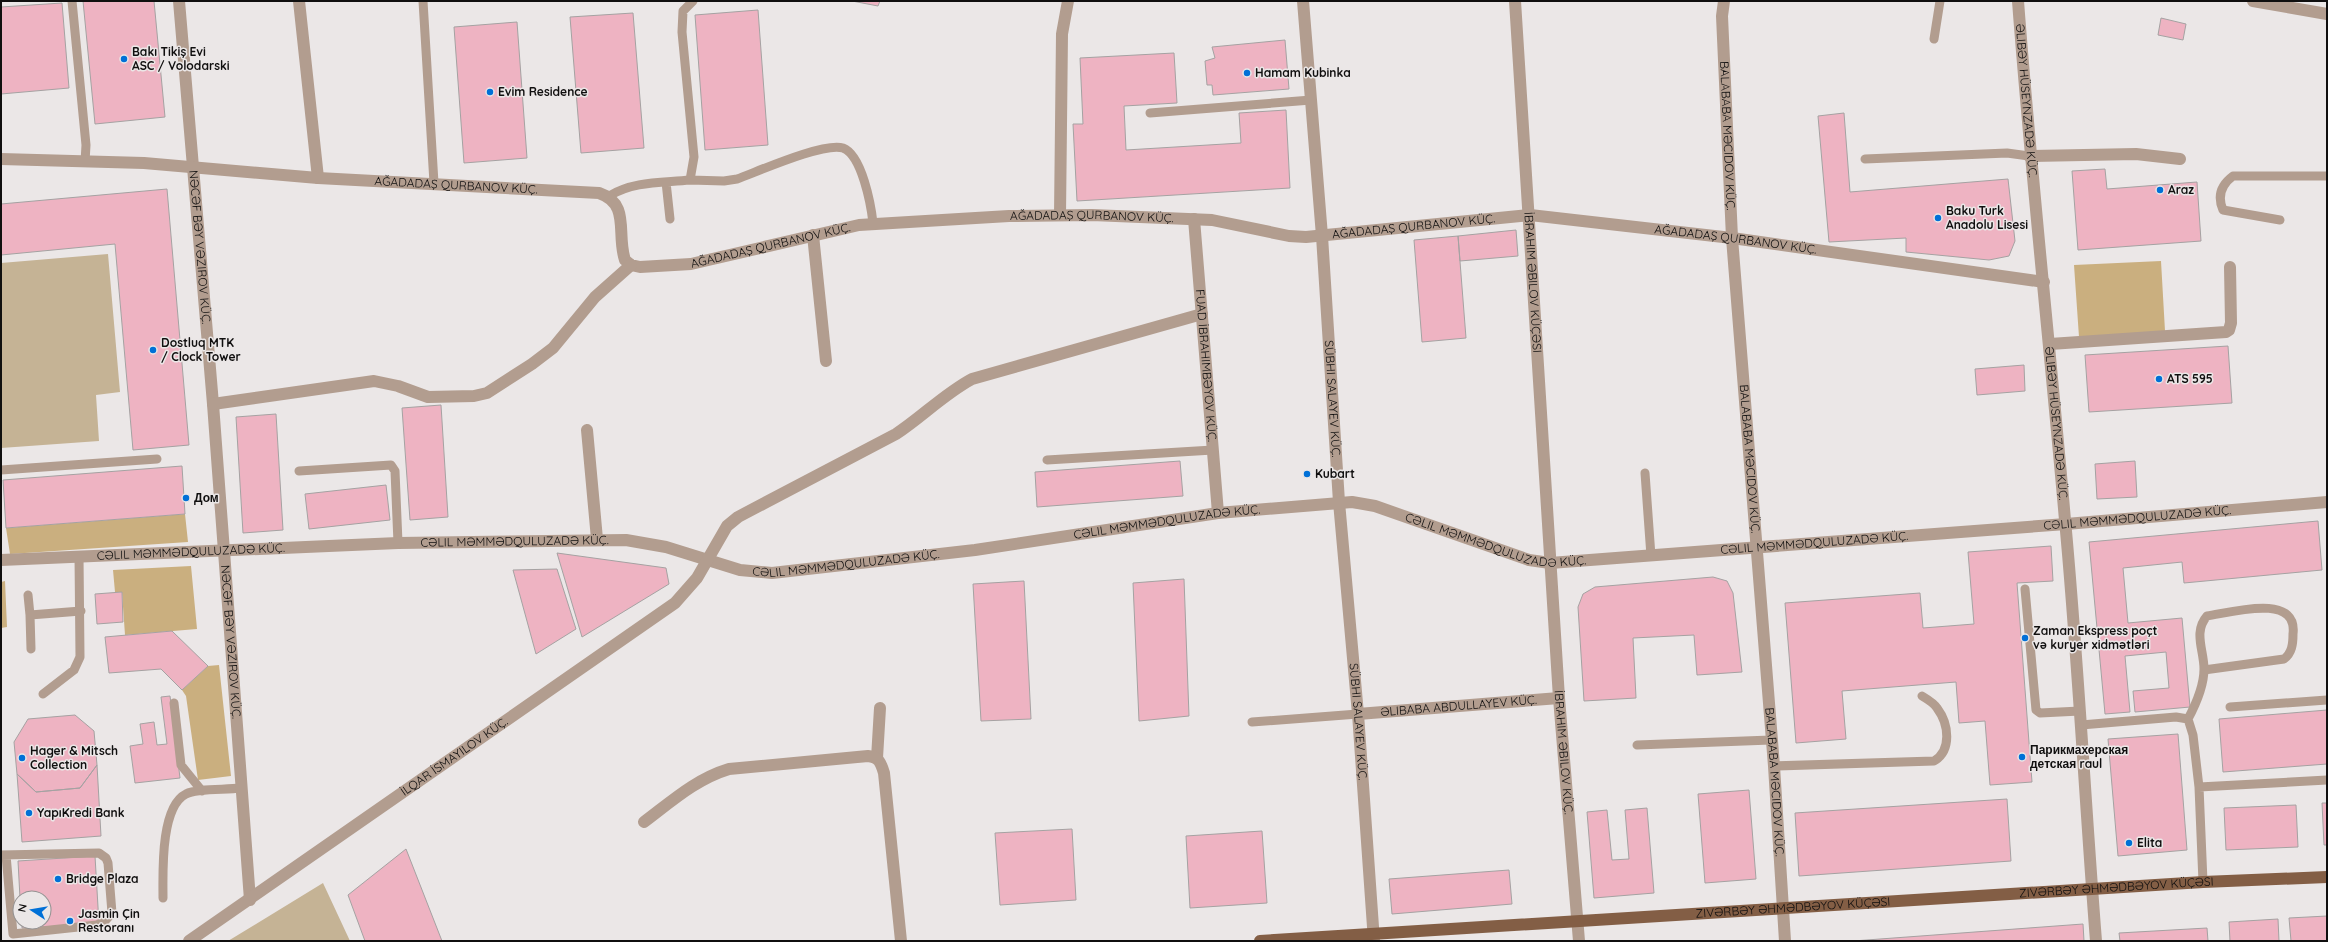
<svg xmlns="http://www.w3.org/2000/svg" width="2328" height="942" viewBox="0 0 2328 942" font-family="Quicksand,sans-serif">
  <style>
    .green { fill: #c5b395 }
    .forest { fill: #caaf7f }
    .building { fill: #eeb3c2; stroke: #a5a2a2 }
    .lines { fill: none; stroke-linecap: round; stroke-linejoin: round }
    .lane { stroke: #b29d8f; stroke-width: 9 }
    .street { stroke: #b29d8f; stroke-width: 12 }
    .primary { stroke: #835e45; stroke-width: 12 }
    .poi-dot { fill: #0070d7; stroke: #ebe7e7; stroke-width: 1.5 }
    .labels { text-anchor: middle; stroke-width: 3; stroke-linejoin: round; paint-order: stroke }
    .poi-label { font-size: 12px; font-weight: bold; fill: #100f0f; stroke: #ebe7e7; text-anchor: start }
    .street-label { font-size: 12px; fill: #100f0f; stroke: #ebe7e7 }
  </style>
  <rect width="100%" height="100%" fill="#ebe7e7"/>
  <!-- green -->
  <path class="green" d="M108 254 120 392 96 395 99 441 1 448V263Z
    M323 883 350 941H228Z"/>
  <!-- forest -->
  <path class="forest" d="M2161 261 2165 331 2079 337 2074 265Z
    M185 514 188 542 10 554 6 528Z
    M191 566 197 629 125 635 122 592H115L113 570Z
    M5 581 7 627 1 628V582Z
    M219 665 231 776 198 780 186 696 182 690 208 666Z"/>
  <!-- building -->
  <path class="building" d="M83 1H154L165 117 95 124Z
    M852 1H880L878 6Z
    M62 3 69 88 1 94V7Z
    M758 10 768 145 705 150 695 15Z
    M633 13 644 148 581 153 570 17Z
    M2161 18 2186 24 2183 40 2158 35Z
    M517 22 527 158 464 163 454 27Z
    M1285 40 1289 89 1213 95 1212 85H1207L1205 61 1215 58 1212 47Z
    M1174 53 1177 103 1124 106 1126 150 1241 143 1239 113 1286 110 1290 188 1077 201 1073 124H1083L1080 58Z
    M1844 113 1850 192 2008 179 2015 241 2009 256 1989 260 1906 252V238L1829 242 1818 116Z
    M2105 169 2107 189 2197 182 2201 241 2078 250 2072 171Z
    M167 189 189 445 133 450 115 244 1 255V204Z
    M1516 230 1518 256 1460 261 1458 236Z
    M1458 236 1466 338 1422 342 1414 240Z
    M2228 346 2232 403 2089 412 2085 355Z
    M2024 365 2025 391 1977 395 1975 369Z
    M441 405 448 517 410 520 402 408Z
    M276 414 283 530 243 533 236 417Z
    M1180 461 1183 496 1037 507 1035 472Z
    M2135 461 2137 497 2097 499 2095 464Z
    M182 466 185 514 6 528 3 480Z
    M386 485 390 520 309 529 305 494Z
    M2318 521 2322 570 2184 583 2182 562 2123 568 2128 623 2182 618 2190 707 2135 712 2133 691 2169 688 2166 652 2125 656 2130 712 2105 714 2089 542Z
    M2051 546 2053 581 2017 583 2032 782 1990 785 1985 721 1959 723 1956 682 1842 691 1846 739 1796 743 1785 603 1920 593 1923 628 1974 624 1968 552Z
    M557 553 666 568 669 584 582 637Z
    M557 569 576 629 536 654 513 570Z
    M1713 577 1727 581 1733 593 1742 672 1697 675 1694 635 1633 638 1636 698 1584 701 1578 607 1583 594 1595 587Z
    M1184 579 1189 716 1139 721 1133 583Z
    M1024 581 1031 719 981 721 973 584Z
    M122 592 123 622 97 624 95 594Z
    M172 631 208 666 182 690 161 669 109 673 105 637Z
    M170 696 180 778 135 783 130 746 143 744 140 724 154 722 157 745 167 744 161 697Z
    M2327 710V764L2223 772 2219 719Z
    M75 715 94 731 97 765 80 788 36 792 17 774 14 742 28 719Z
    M2178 734 2187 850 2118 856 2108 739Z
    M97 765 101 836 22 842 17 774 36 792 80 788Z
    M1749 790 1756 879 1705 883 1698 794Z
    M2007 799 2011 861 1799 876 1795 813Z
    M2322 803H2327V845H2324Z
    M2296 805 2298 847 2226 850 2224 808Z
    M1647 808 1654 893 1594 898 1587 812 1607 810 1612 860 1629 859 1625 810Z
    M1072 829 1076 900 1000 905 995 833Z
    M1262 831 1267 903 1190 908 1186 836Z
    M406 849 442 941H365L348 895Z
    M95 856 99 924 22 928V922H44V898H20L18 861Z
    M1509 870 1512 904 1392 914 1389 879Z
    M2327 916V941H2291L2289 918Z
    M2278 919 2279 941H2230L2229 922Z
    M2083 924 2084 941H1853Z
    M2207 928 2208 941H2120L2119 933Z"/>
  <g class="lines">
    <!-- lane -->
    <path class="lane" d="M72 1 86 145 85 162
      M423 1 434 183
      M1934 39 1940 1
      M1150 113 1311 100
      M1865 159 2007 153 2029 156
      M690 180 724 181 737 179C759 171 824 142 843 148 862 155 871 205 873 223
      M666 182 670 219
      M609 196C634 181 661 183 690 180L694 157 682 32 683 11 693 1
      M2280 220 2223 210C2217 196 2221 185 2233 176H2327
      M1047 460 1213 450
      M1 470 157 459
      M299 471 391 465 395 471 398 543
      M1645 473 1651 556
      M2025 589 2036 710 2040 713 2080 711
      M28 595 30 615
      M31 649 30 615 81 611
      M43 694 74 670 80 657 79 556
      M174 703 181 765 202 791
      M2230 707 2327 700
      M2188 719C2196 704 2204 686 2204 669 2204 650 2193 632 2207 616 2229 613 2298 592 2293 634 2293 644 2292 653 2284 659L2204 670
      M1252 722 1358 714
      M2081 725 2176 717 2188 719 2193 735 2199 787 2203 882
      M1637 745 1771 740
      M1774 766 1934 761C1952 750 1949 724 1937 708 1934 703 1927 699 1922 696
      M2199 787 2327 780
      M1 855 99 853 106 858 108 863 112 913 104 922 97 925 13 934 6 855
      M163 898C163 874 160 807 186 794 197 788 226 790 240 788"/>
    <!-- street -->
    <g class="street">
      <path id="s1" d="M179 1 213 404 250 900"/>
      <path d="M299 1 318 178"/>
      <path id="s2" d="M1303 1 1322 236 1339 502 1358 714 1374 941"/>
      <path id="s3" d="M1515 1 1559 698 1579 941"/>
      <path id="s4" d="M1724 1 1722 16 1732 238 1774 766 1785 941"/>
      <path id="s5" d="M2018 1C2031 174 2050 347 2065 520 2078 660 2085 801 2096 941"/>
      <path d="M2253 1 2327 14"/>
      <path d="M2029 156 2136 154 2180 159"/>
      <path id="s6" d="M1 159 144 163 318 178 599 193C631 204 616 234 625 260L631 265 640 267 691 264 859 225 1009 216 1092 215 1212 220 1289 236 1306 237 1530 215 1732 238 2044 282"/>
      <path d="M1060 215 1062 34 1068 1"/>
      <path id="s7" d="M1194 219 1218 513"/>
      <path d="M813 235 826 361"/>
      <path d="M2050 344 2226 332 2229 330 2231 323 2230 267"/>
      <path d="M213 404 374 381 398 386 428 397 474 396 487 393 532 364 553 348 595 297 631 265"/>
      <path d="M587 430 597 539"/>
      <path id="s8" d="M1 560 398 543 626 540 666 547 740 570 772 573 975 550 1218 513 1352 502 1375 506 1529 560 1550 563 2066 524 2327 502"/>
      <path id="s9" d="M1358 714 1559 698"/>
      <path d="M877 758 880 708"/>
      <path d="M644 822C672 801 696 779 729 769L868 756C879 757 881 763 884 773L901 941"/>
      <path id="s10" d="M189 941 675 603 697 578 727 526 738 517 896 434C922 417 944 394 972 379L1202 314"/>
    </g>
    <!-- primary -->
    <path class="primary" id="s11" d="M1260 941 2203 882 2327 877"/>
  </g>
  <!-- markers -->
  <g class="poi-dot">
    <circle cx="124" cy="59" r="4"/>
    <circle cx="1247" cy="73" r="4"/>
    <circle cx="490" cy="92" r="4"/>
    <circle cx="2160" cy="190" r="4"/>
    <circle cx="1938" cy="218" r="4"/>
    <circle cx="153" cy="350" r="4"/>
    <circle cx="2159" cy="379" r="4"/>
    <circle cx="1307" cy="474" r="4"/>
    <circle cx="186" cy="498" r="4"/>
    <circle cx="2025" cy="638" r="4"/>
    <circle cx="2022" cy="757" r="4"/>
    <circle cx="22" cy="758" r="4"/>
    <circle cx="29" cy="813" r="4"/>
    <circle cx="2129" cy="843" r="4"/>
    <circle cx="58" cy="879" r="4"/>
    <circle cx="70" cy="921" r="4"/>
  </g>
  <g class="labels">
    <!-- poi labels -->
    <g class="poi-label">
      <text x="132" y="56">Bakı Tikiş Evi<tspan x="132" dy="14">ASC / Volodarski</tspan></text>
      <text x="1255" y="77">Hamam Kubinka</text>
      <text x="498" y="96">Evim Residence</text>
      <text x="2168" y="194">Araz</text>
      <text x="1946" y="215">Baku Turk<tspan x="1946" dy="14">Anadolu Lisesi</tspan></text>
      <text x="161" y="347">Dostluq MTK<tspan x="161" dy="14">/ Clock Tower</tspan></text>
      <text x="2167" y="383">ATS 595</text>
      <text x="1315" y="478">Kubart</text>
      <text x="194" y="502">Дом</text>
      <text x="2033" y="635">Zaman Ekspress poçt<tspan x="2033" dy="14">və kuryer xidmətləri</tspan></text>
      <text x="2030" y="754">Парикмахерская<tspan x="2030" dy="14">детская raul</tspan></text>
      <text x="30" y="755">Hager &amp; Mitsch<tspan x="30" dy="14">Collection</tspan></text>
      <text x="37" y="817">YapıKredi Bank</text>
      <text x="2137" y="847">Elita</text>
      <text x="66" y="883">Bridge Plaza</text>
      <text x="78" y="918">Jasmin Çin<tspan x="78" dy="14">Restoranı</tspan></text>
    </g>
    <!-- street labels -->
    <g class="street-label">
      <text dy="4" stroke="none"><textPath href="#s5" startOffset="100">ƏLIBƏY HÜSEYNZADƏ KÜÇ.</textPath></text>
      <text dy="4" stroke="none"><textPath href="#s4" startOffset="135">BALABABA MƏCIDOV KÜÇ.</textPath></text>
      <text dy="4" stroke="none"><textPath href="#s6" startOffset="456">AĞADADAŞ QURBANOV KÜÇ.</textPath></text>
      <text dy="4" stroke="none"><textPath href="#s6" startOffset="1150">AĞADADAŞ QURBANOV KÜÇ.</textPath></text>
      <text dy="4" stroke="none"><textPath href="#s6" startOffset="1474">AĞADADAŞ QURBANOV KÜÇ.</textPath></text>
      <text dy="4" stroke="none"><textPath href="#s6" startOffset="1798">AĞADADAŞ QURBANOV KÜÇ.</textPath></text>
      <text dy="4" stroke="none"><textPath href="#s6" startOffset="826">AĞADADAŞ QURBANOV KÜÇ.</textPath></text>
      <text dy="4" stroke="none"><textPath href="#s1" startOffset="247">NƏCƏF BƏY VƏZIROV KÜÇ.</textPath></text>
      <text dy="4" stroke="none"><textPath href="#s3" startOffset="282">İBRAHIM ƏBILOV KÜÇƏSI</textPath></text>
      <text dy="4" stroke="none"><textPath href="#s7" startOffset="147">FUAD İBRAHIMBƏYOV KÜÇ.</textPath></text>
      <text dy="4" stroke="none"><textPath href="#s2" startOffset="399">SÜBHI SALAYEV KÜÇ.</textPath></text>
      <text dy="4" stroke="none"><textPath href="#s5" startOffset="424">ƏLIBƏY HÜSEYNZADƏ KÜÇ.</textPath></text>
      <text dy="4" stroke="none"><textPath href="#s4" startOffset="459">BALABABA MƏCIDOV KÜÇ.</textPath></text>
      <text dy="4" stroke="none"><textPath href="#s8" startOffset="2157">CƏLIL MƏMMƏDQULUZADƏ KÜÇ.</textPath></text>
      <text dy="4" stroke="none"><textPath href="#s8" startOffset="1174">CƏLIL MƏMMƏDQULUZADƏ KÜÇ.</textPath></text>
      <text dy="4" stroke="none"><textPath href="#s8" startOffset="1510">CƏLIL MƏMMƏDQULUZADƏ KÜÇ.</textPath></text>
      <text dy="4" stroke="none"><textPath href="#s8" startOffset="514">CƏLIL MƏMMƏDQULUZADƏ KÜÇ.</textPath></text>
      <text dy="4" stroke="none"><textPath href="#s8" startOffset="1833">CƏLIL MƏMMƏDQULUZADƏ KÜÇ.</textPath></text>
      <text dy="4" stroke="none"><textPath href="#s8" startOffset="190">CƏLIL MƏMMƏDQULUZADƏ KÜÇ.</textPath></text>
      <text dy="4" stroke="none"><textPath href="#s8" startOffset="850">CƏLIL MƏMMƏDQULUZADƏ KÜÇ.</textPath></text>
      <text dy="4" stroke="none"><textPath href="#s1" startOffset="643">NƏCƏF BƏY VƏZIROV KÜÇ.</textPath></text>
      <text dy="4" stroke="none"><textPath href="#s9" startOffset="101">ƏLIBABA ABDULLAYEV KÜÇ.</textPath></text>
      <text dy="4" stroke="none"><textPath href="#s2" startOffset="723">SÜBHI SALAYEV KÜÇ.</textPath></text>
      <text dy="4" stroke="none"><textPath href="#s3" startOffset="753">İBRAHIM ƏBILOV KÜÇ.</textPath></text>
      <text dy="4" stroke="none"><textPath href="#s10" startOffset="323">İLQAR İSMAYILOV KÜÇ.</textPath></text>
      <text dy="4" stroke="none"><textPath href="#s4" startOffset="783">BALABABA MƏCIDOV KÜÇ.</textPath></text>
      <text dy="4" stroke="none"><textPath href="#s11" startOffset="858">ZIVƏRBƏY ƏHMƏDBƏYOV KÜÇƏSI</textPath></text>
      <text dy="4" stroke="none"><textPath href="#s11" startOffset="534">ZIVƏRBƏY ƏHMƏDBƏYOV KÜÇƏSI</textPath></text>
    </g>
  </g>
  <!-- border -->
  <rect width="2328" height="942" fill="none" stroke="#100f0f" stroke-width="4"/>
  <!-- north arrow -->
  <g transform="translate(32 910) rotate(282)"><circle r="19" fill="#ebe7e7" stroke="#939191"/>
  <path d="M0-3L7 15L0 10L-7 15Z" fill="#0070d7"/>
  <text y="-6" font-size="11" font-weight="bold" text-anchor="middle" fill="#100f0f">N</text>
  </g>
</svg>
